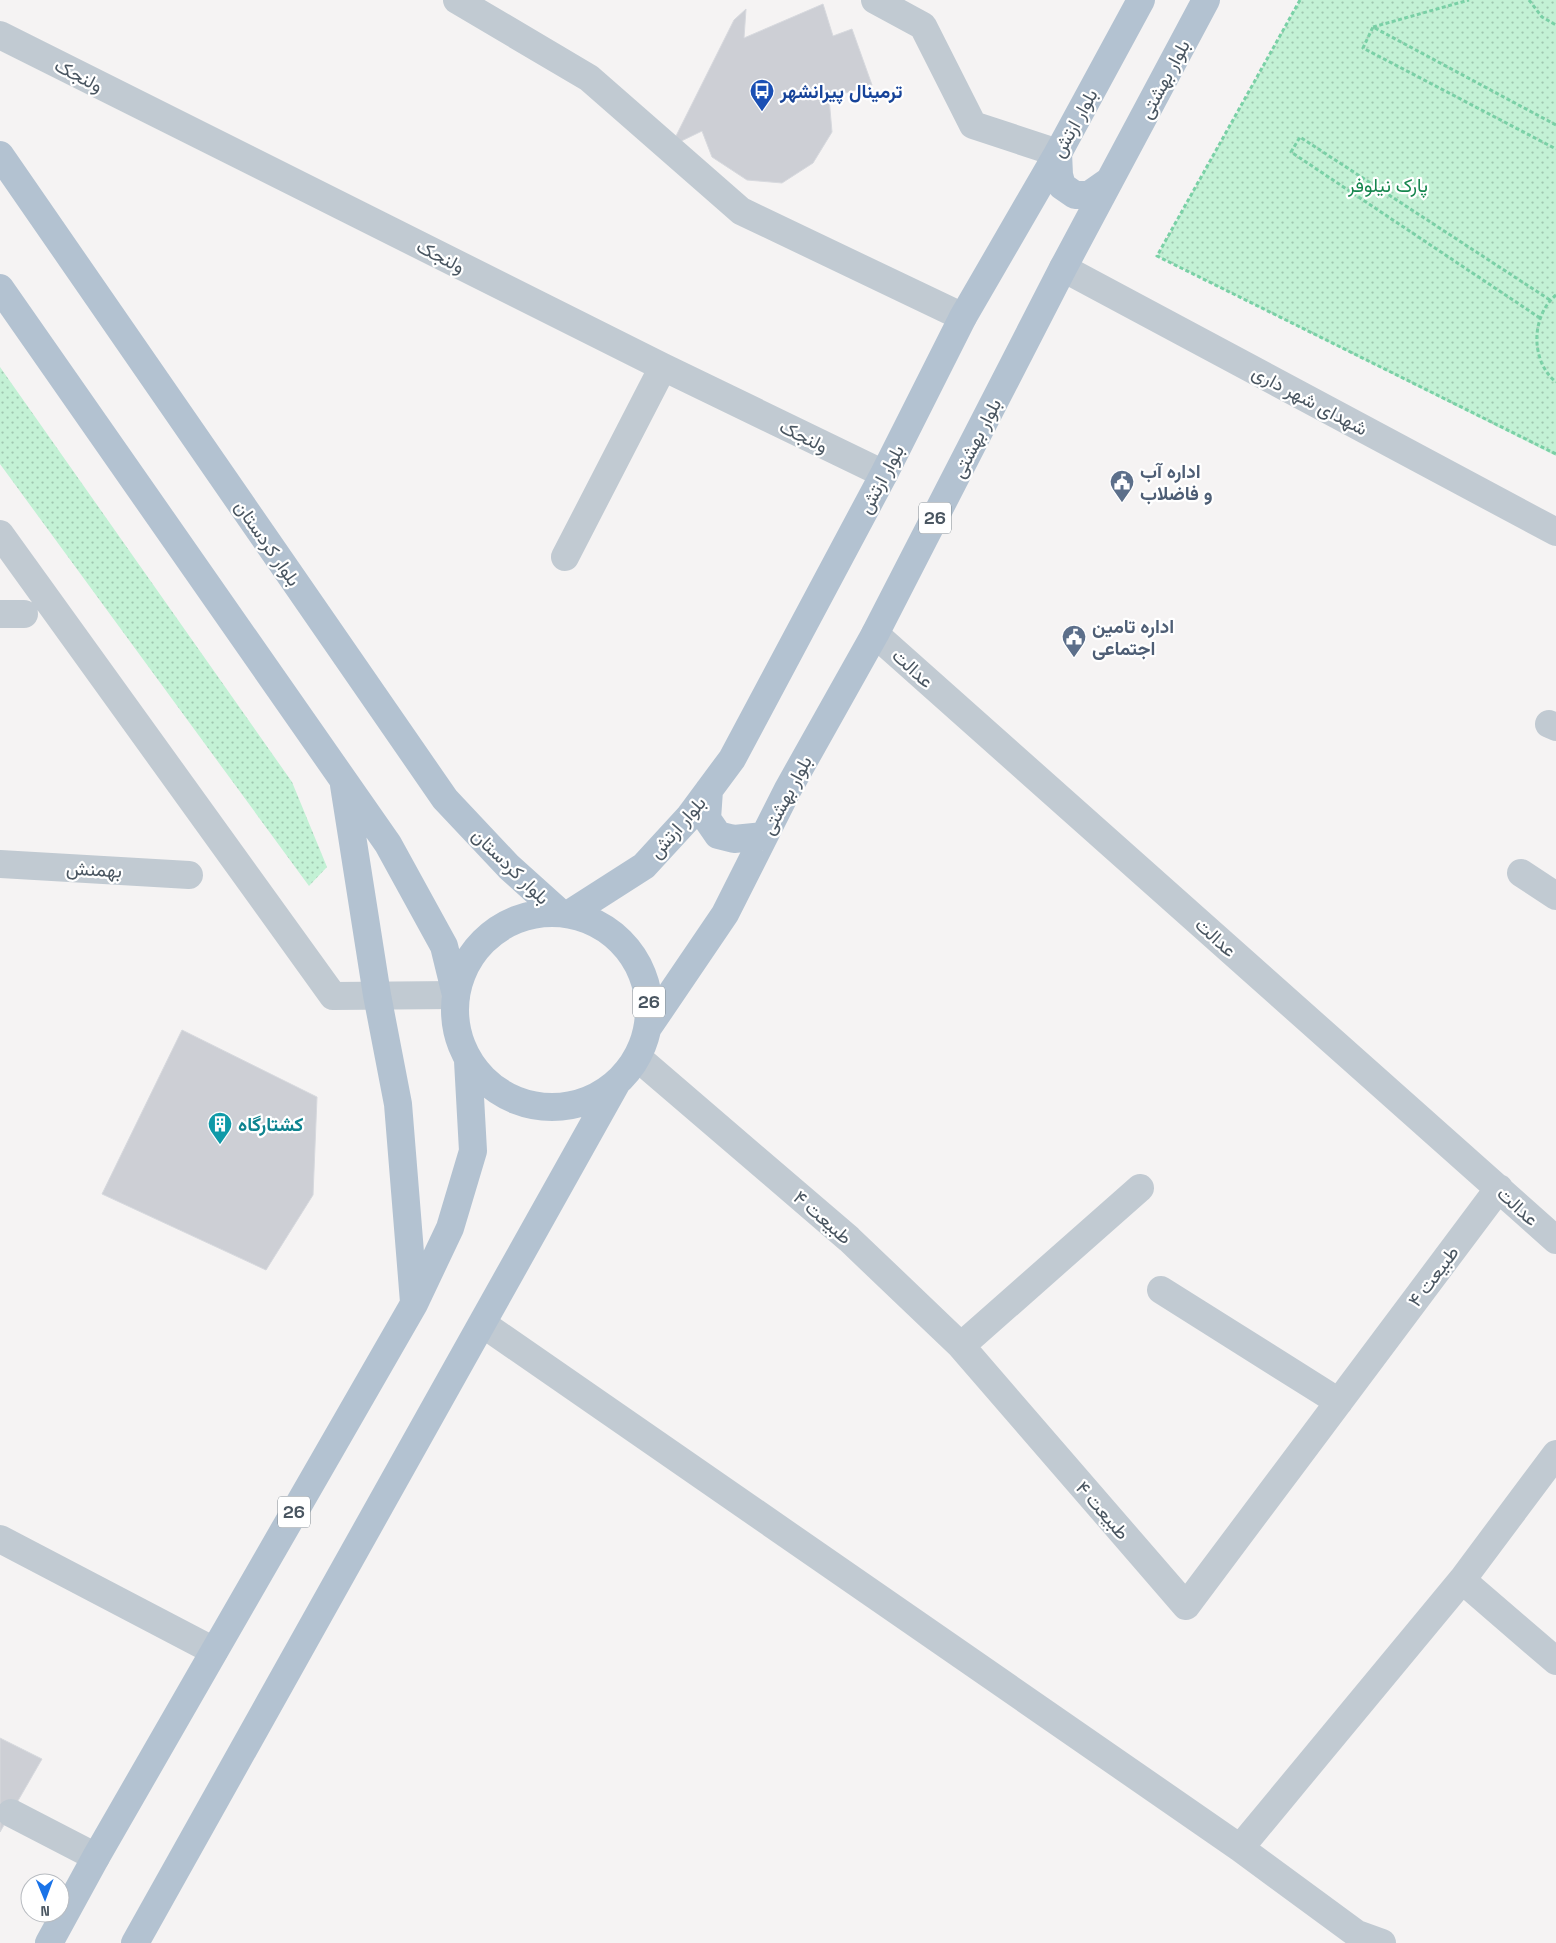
<svg xmlns="http://www.w3.org/2000/svg" width="1556" height="1943" viewBox="0 0 1556 1943" font-family="'Space Grotesk',Vazirmatn,sans-serif">
  <style>
    .park { fill: url(#park-dots) }
    .building { fill: #cdcfd5; stroke: #d7d9de }
    .lines { fill: none; stroke-linecap: round; stroke-linejoin: round }
    .path { stroke: #7ad0a6; stroke-width: 3; stroke-dasharray: 4 2.5; stroke-linecap: butt }
    .minor { stroke: #c1cad2; stroke-width: 28 }
    .major { stroke: #b3c2d1; stroke-width: 28 }
    .labels { text-anchor: middle; stroke-width: 4.5; stroke-linejoin: round; paint-order: stroke }
    .shield { fill: #fff; stroke: #808990; stroke-width: 1 }
    .shield-label { font-size: 18px; font-weight: bold; fill: #4a5661 }
    .street-label { font-size: 19px; fill: #4a5661; stroke: #fff }
    .transit-label { font-size: 19px; font-weight: bold; fill: #164399; stroke: #fff; text-anchor: start }
    .park-label { font-size: 19px; fill: #17864f; stroke: #fff }
    .service-label { font-size: 19px; font-weight: bold; fill: #4e5e75; stroke: #fff; text-anchor: start }
    .culture-label { font-size: 19px; font-weight: bold; fill: #0d838f; stroke: #fff; text-anchor: start }
  </style>
  <defs>
    <pattern id="park-dots" width="8" height="8" patternUnits="userSpaceOnUse" patternTransform="scale(1.25)"><rect width="8" height="8" fill="#c3f1d5"/><path d="M2 2h.1M6 6h.1" fill="none" stroke="#a0c6b0" stroke-width="1.8" stroke-linecap="round"/></pattern>
  </defs>
  <rect width="100%" height="100%" fill="#f5f3f3"/>
  <!-- park -->
  <path class="park" d="M1300 0H1556V456L1157 256Z
    M0 367 292 782 327 867 309 886 0 464Z"/>
  <!-- building -->
  <path class="building" d="M823 4 833 36 852 29 872 85 829 98 832 132 813 163 782 183 747 180 712 157 702 131 671 146 734 20 746 9 744 38Z
    M182 1030 317 1097 313 1195 266 1270 102 1194Z
    M0 1738 42 1759 0 1832Z"/>
  <g class="lines">
    <!-- path -->
    <path class="path" d="M1300 0 1157 256 1556 454
      M1529 0 1542 17 1556 25
      M1373 27 1469 0
      M1556 125 1373 27 1363 48 1556 149
      M1556 295C1531 316 1530 361 1556 382
      M1540 318 1291 152 1300 137 1550 300"/>
    <!-- minor -->
    <path class="minor" d="M457 0 589 78 741 211 963 317
      M875 0 923 26 973 125 1058 153
      M0 35 663 367 884 474
      M1063 268 1556 532
      M0 534 333 996 456 995
      M565 557 663 367
      M0 614H24
      M875 634 1556 1240
      M1549 724 1556 727
      M0 864 189 875
      M1521 873 1556 896
      M638 1058 849 1239 961 1346 1186 1606 1499 1188
      M1161 1290 1339 1402
      M483 1324 1240 1848
      M961 1346 1140 1188
      M0 1539 214 1651
      M1462 1580 1556 1661
      M11 1813 96 1857
      M1382 1943 1357 1934 1240 1848 1462 1580 1556 1454"/>
    <!-- major -->
    <path class="major" d="M1058 153 1059 175 1062 186 1075 195H1089L1109 181
      M0 155 445 799 509 867 559 912
      M0 288 388 844 444 946 456 995
      M344 785 377 995 398 1104 414 1302
      M709 790 707 819 718 835 734 839 764 836
      M455 1010a97 97 0 1 1 194 0a97 97 0 1 1-194 0Z
      M569 914 644 866 689 817 732 759 884 474 963 317 1058 153 1141 0
      M649 1026 725 914 788 789 875 634 1063 268 1206 0
      M49 1943 96 1857 414 1304 450 1228 473 1151 468 1061
      M135 1943 616 1084"/>
  </g>
  <!-- icons -->
  <defs>
    <symbol id="bus-pin" viewBox="-11 -11 22 30"><path d="M0 17L-7.5 6A9.5 9.5 0 1 1 7.5 6Z" fill="#1a4fb4" stroke="#fff"/><path d="M-5-6H5V4H4V6H2V4H-2V6H-4V4H-5ZM-3.5-4V0h7V-4ZM-3.5 1.2v1.5H-2V1.2ZM2 1.2v1.5H3.5V1.2Z" fill="#fff"/></symbol>
    <symbol id="civic-pin" viewBox="-11 -11 22 30"><path d="M0 17L-7.5 6A9.5 9.5 0 1 1 7.5 6Z" fill="#5c6f8a" stroke="#fff"/><path d="M-.6-6.5H3V-4.5H.6V-3L4-1V1h2V6H-6V1h2V-1L-.6-3ZM-1.2 2.5V6h2.4V2.5Z" fill="#fff"/></symbol>
    <symbol id="building-pin" viewBox="-11 -11 22 30"><path d="M0 17L-7.5 6A9.5 9.5 0 1 1 7.5 6Z" fill="#0f9aa8" stroke="#fff"/><path d="M-4-6H4V6H1V3H-1V6H-4ZM-2.5-4.3h1.7v1.8h-1.7ZM.8-4.3h1.7v1.8H.8ZM-2.5-1h1.7V.8h-1.7ZM.8-1h1.7V.8H.8Z" fill="#fff"/></symbol>
  </defs>
  <g fill-rule="evenodd">
    <use href="#bus-pin" x="748" y="77" width="28" height="38"/>
    <use href="#civic-pin" x="1108" y="468" width="28" height="38"/>
    <use href="#civic-pin" x="1060" y="623" width="28" height="38"/>
    <use href="#building-pin" x="206" y="1110" width="28" height="38"/>
  </g>
  <g class="labels">
    <!-- shield labels -->
    <g class="shield">
      <rect x="919" y="502.5" width="32" height="31" rx="4"/>
      <rect x="633" y="986.5" width="32" height="31" rx="4"/>
      <rect x="278" y="1496.5" width="32" height="31" rx="4"/>
    </g>
    <g class="shield-label">
      <text x="935" y="524">26</text>
      <text x="649" y="1008">26</text>
      <text x="294" y="1518">26</text>
    </g>
    <!-- street labels -->
    <g class="street-label">
      <text transform="translate(79 75) rotate(27)" y="7">ولنجک</text>
      <text transform="translate(1164 79) rotate(-62)" y="7">بلوار بهشتی</text>
      <text transform="translate(1074 123) rotate(-61)" y="7">بلوار ارتش</text>
      <text transform="translate(441 256) rotate(27)" y="7">ولنجک</text>
      <text transform="translate(1310 400) rotate(28)" y="7">شهدای شهر داری</text>
      <text transform="translate(804 436) rotate(26)" y="7">ولنجک</text>
      <text transform="translate(976 438) rotate(-63)" y="7">بلوار بهشتی</text>
      <text transform="translate(881 479) rotate(-62)" y="7">بلوار ارتش</text>
      <text transform="translate(268 543) rotate(55)" y="7">بلوار کردستان</text>
      <text transform="translate(913 668) rotate(42)" y="7">عدالت</text>
      <text transform="translate(786 795) rotate(-62)" y="7">بلوار بهشتی</text>
      <text transform="translate(677 827) rotate(-49)" y="7">بلوار ارتش</text>
      <text transform="translate(511 866) rotate(44)" y="7">بلوار کردستان</text>
      <text transform="translate(94 869) rotate(3)" y="7">بهمنش</text>
      <text transform="translate(1216 937) rotate(42)" y="7">عدالت</text>
      <text transform="translate(1518 1206) rotate(42)" y="7">عدالت</text>
      <text transform="translate(823 1217) rotate(41)" y="7">طبیعت ۴</text>
      <text transform="translate(1433 1276) rotate(-53)" y="7">طبیعت ۴</text>
      <text transform="translate(1103 1510) rotate(49)" y="7">طبیعت ۴</text>
    </g>
    <!-- transit labels -->
    <g class="transit-label">
      <text x="780" y="98">ترمینال پیرانشهر</text>
    </g>
    <!-- park labels -->
    <g class="park-label">
      <text x="1388" y="192">پارک نیلوفر</text>
    </g>
    <!-- service labels -->
    <g class="service-label">
      <text x="1140" y="478">اداره آب<tspan x="1140" dy="22">و فاضلاب</tspan></text>
      <text x="1092" y="633">اداره تامین<tspan x="1092" dy="22">اجتماعی</tspan></text>
    </g>
    <!-- culture labels -->
    <g class="culture-label">
      <text x="238" y="1131">کشتارگاه</text>
    </g>
  </g>
  <!-- north arrow -->
  <g transform="translate(45 1898) rotate(179)"><circle r="24" fill="#ffffff" stroke="#b7bbc0"/>
  <path d="M0-4L9 19L0 12L-9 19Z" fill="#1a73e8"/>
  <text y="-8" font-size="14" font-weight="bold" text-anchor="middle" fill="#4a5661">N</text>
  </g>
</svg>
